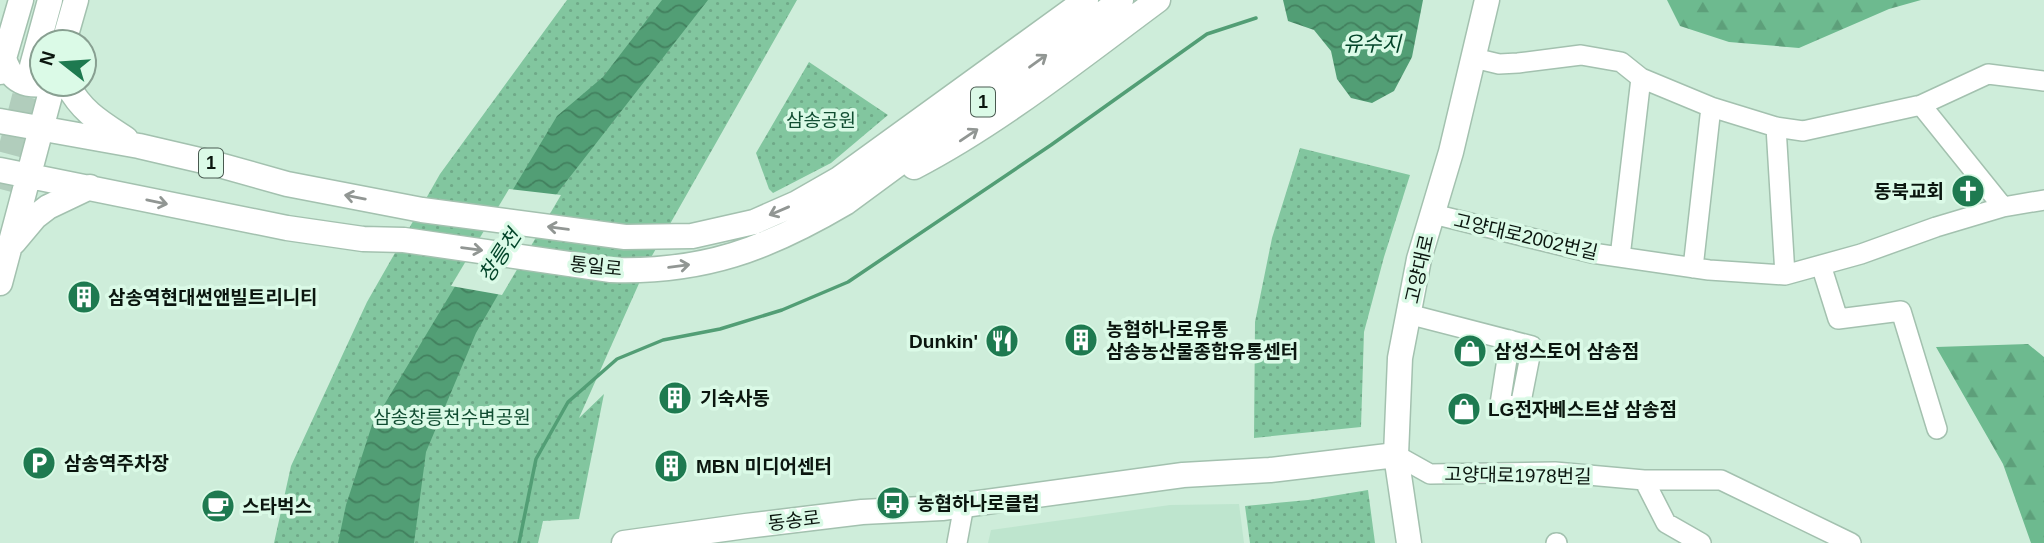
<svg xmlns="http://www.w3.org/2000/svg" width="2044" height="543" viewBox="0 0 2044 543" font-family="Arial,'Noto Sans KR',sans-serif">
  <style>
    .built { fill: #bee5ce }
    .grass { fill: url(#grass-dots) }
    .forest { fill: url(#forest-firs) }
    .water { fill: url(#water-waves) }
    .pier { fill: #ceedda }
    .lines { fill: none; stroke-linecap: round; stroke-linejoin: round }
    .stream { stroke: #529e75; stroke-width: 3.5 }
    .major-tunnel { stroke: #b1cdbc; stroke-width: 24; stroke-dasharray: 24 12; stroke-linecap: butt }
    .minor-casing { stroke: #a3c1af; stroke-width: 22 }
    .major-casing { stroke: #a3c1af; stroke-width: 27 }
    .minor { stroke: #fff; stroke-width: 19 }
    .major { stroke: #fff; stroke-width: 24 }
    .oneway { stroke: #919693 }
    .labels { text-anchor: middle; stroke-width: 7; stroke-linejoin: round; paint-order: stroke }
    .shield { fill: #dbfae7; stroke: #495a50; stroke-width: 2 }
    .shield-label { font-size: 18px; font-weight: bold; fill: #0b160f }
    .park-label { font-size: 19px; fill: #104d31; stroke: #dbfae7 }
    .poi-label { font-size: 19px; font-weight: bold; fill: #0b160f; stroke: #dbfae7; text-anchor: start }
    .street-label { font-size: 19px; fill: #0b160f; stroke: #dbfae7 }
    .water-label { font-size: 21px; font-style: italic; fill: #034429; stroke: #dbfae7 }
  </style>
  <defs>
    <pattern id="grass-dots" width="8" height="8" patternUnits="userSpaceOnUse" patternTransform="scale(1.75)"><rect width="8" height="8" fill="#82c69f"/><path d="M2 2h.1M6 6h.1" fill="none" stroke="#6fa988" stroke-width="1.8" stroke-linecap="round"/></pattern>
    <pattern id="forest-firs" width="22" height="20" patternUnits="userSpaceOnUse" patternTransform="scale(1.75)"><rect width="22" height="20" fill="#6dba8f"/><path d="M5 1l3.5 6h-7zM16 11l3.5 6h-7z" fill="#5d9f7a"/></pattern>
    <pattern id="water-waves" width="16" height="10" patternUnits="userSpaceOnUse" patternTransform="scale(1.75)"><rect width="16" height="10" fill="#529e75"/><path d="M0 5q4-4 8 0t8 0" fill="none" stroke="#42805e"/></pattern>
  </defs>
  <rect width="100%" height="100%" fill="#ceedda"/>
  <!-- built -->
  <path class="built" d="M1239 504 1244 543H988L991 530 1170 505Z"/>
  <!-- grass -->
  <path class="grass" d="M567 0H797L649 261 579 418 604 394 579 519 543 521 538 543H274L291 466 367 302 440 174Z
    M809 62 888 115 831 163 773 193 769 189 756 153Z
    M1300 148 1410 175 1384 257 1364 332 1361 427 1254 438 1255 322 1272 238Z
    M1368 490 1375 543H1250L1245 506 1308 500Z"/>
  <!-- forest -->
  <path class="forest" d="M1667 0H1921L1889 9 1799 48 1729 42 1680 26Z
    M2028 344 2044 357V543H2031L2003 464 1936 347Z"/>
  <!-- water -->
  <path class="water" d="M662 0H708L555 196 476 333 426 452 414 543H338L346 505 372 425 557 116 603 77Z
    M1283 0H1423L1412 57 1394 91 1372 103 1351 98 1337 79 1331 51 1314 30 1288 21Z"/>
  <!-- pier -->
  <path class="pier" d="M509 189 561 195 502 295 451 286Z"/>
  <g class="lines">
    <!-- stream -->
    <path class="stream" d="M519 543 536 459 568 402 617 359 663 340 720 329 782 310 848 282 1051 145 1207 34 1256 18"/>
    <!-- major-tunnel -->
    <path class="major-tunnel" d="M0 189 32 66"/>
    <defs>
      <path id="minor" d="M1474 58 1499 64 1518 63 1581 55 1621 62 1641 78 1711 107 1776 127 1803 131 1921 105 1988 74 2044 81
        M1921 105 2003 207
        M1776 127 1785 275
        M1433 214 1592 253 1709 270 1785 275 1861 254 1936 227 2003 207 2044 200
        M1620 257 1641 78
        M1821 265 1838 319 1901 311 1937 429
        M1693 268 1711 107
        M1408 314 1532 346 1520 407 1500 404 1510 340
        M1396 455 1430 474 1555 472 1644 480H1721L1851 543
        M1644 480 1666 523 1701 543
        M957 543 964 505
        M1556 543H1557"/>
      <path id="major" d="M64 42 76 0
        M4 58C10 79 22 87 45 84
        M32 66 50 0
        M0 72 21 0
        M67 84C82 112 100 122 126 139
        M0 121 139 146 212 163 287 184 422 210 625 237 692 236 754 222 797 203 839 179 1086 0
        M914 167C999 123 1081 57 1158 0
        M0 170 287 228 363 239 404 240 611 270C703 273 767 249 845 203L1121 0
        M14 242 35 217 48 207 90 187
        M0 283 53 84
        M624 543 746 526 862 512 942 508 1183 475 1270 470 1396 455
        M1409 543 1396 455 1400 358 1419 259 1451 152 1487 0"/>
    </defs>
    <!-- minor casing -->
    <use href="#minor" class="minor-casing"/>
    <!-- major casing -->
    <use href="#major" class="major-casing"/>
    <!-- minor -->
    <use href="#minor" class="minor"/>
    <!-- major -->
    <use href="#major" class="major"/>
  </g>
  <!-- one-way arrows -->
  <defs><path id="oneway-shaft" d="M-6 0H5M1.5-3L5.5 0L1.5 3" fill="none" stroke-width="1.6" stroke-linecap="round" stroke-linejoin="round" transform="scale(1.75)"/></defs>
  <g class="oneway">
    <use href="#oneway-shaft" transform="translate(1038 61) rotate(-36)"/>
    <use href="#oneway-shaft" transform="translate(969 135) rotate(-34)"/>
    <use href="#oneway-shaft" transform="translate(355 197) rotate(-169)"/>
    <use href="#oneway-shaft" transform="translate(157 202) rotate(12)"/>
    <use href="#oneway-shaft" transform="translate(779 211) rotate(157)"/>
    <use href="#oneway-shaft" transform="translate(558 228) rotate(-172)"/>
    <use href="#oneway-shaft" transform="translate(472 249) rotate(8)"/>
    <use href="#oneway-shaft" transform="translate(679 266) rotate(-7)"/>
  </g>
  <!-- icons -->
  <defs>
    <symbol id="church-disc" viewBox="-11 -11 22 22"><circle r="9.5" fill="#1e7a50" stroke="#dbfae7"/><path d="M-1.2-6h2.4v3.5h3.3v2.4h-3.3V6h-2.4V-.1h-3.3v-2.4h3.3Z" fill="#fff"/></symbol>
    <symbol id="building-disc" viewBox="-11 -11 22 22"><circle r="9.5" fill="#1e7a50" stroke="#dbfae7"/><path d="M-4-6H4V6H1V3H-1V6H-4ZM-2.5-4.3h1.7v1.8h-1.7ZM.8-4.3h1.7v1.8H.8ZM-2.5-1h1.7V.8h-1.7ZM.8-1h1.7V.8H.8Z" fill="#fff"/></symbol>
    <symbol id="restaurant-disc" viewBox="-11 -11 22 22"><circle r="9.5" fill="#1e7a50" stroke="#dbfae7"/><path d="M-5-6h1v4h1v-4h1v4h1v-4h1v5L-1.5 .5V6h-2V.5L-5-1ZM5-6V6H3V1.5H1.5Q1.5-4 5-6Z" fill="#fff"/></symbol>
    <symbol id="shop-disc" viewBox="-11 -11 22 22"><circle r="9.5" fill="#1e7a50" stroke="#dbfae7"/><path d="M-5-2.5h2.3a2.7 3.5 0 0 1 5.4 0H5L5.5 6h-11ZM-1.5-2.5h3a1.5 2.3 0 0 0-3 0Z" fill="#fff"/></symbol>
    <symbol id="parking-disc" viewBox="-11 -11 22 22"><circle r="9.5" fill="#1e7a50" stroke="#dbfae7"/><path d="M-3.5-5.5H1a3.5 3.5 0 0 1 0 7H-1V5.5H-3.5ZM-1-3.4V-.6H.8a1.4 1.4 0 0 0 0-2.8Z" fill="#fff"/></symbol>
    <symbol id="bus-disc" viewBox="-11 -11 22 22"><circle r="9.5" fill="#1e7a50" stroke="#dbfae7"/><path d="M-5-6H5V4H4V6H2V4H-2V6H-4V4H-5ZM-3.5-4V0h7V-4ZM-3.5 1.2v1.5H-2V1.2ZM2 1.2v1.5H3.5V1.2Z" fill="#fff"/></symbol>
    <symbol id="cafe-disc" viewBox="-11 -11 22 22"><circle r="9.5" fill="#1e7a50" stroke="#dbfae7"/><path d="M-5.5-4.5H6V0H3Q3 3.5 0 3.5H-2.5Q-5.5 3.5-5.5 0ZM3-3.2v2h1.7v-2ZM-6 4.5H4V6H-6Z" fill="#fff"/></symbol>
  </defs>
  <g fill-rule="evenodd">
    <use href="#church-disc" x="1949" y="172" width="38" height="38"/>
    <use href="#building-disc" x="65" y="278" width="38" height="38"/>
    <use href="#building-disc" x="1062" y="321" width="38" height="38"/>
    <use href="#restaurant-disc" x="983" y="322" width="38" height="38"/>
    <use href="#shop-disc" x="1451" y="332" width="38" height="38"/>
    <use href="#building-disc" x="656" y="379" width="38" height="38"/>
    <use href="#shop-disc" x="1445" y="390" width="38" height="38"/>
    <use href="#parking-disc" x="20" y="444" width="38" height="38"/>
    <use href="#building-disc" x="652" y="447" width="38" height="38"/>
    <use href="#bus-disc" x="874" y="484" width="38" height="38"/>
    <use href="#cafe-disc" x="199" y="487" width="38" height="38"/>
  </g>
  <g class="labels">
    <!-- shield labels -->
    <g class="shield">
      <rect x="971" y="87.5" width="24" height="29" rx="5"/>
      <rect x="199" y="148.5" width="24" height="29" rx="5"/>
    </g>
    <g class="shield-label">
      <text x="983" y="108">1</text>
      <text x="211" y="169">1</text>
    </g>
    <!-- park labels -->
    <g class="park-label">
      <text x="821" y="127">삼송공원</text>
      <text x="452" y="424">삼송창릉천수변공원</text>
    </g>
    <!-- poi labels -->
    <g class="poi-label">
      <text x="1944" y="198" text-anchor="end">동북교회</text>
      <text x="108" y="304">삼송역현대썬앤빌트리니티</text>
      <text x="1106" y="336">농협하나로유통<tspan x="1106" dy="22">삼송농산물종합유통센터</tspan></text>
      <text x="978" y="348" text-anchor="end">Dunkin'</text>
      <text x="1494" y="358">삼성스토어 삼송점</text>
      <text x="700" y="405">기숙사동</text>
      <text x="1488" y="416">LG전자베스트샵 삼송점</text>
      <text x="64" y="470">삼송역주차장</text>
      <text x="696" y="473">MBN 미디어센터</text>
      <text x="917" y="510">농협하나로클럽</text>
      <text x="242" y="513">스타벅스</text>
    </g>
    <!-- street labels -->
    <g class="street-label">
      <text transform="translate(1526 236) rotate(13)" y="7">고양대로2002번길</text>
      <text transform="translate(596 266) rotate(6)" y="7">통일로</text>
      <text transform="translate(1419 269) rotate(-77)" y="7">고양대로</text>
      <text transform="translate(1518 475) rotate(1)" y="7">고양대로1978번길</text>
      <text transform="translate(794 520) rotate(-7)" y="7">동송로</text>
    </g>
    <!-- water labels -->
    <g class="water-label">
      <text x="1372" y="51">유수지</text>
      <text transform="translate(500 256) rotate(-57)" y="7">창릉천</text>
    </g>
  </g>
  <!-- north arrow -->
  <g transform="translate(63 63) rotate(287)"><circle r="33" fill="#dbfae7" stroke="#889f91" stroke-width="2"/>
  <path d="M0-5L12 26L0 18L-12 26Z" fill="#1e7a50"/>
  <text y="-10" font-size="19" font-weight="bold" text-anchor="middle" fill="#0b160f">N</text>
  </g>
</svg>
